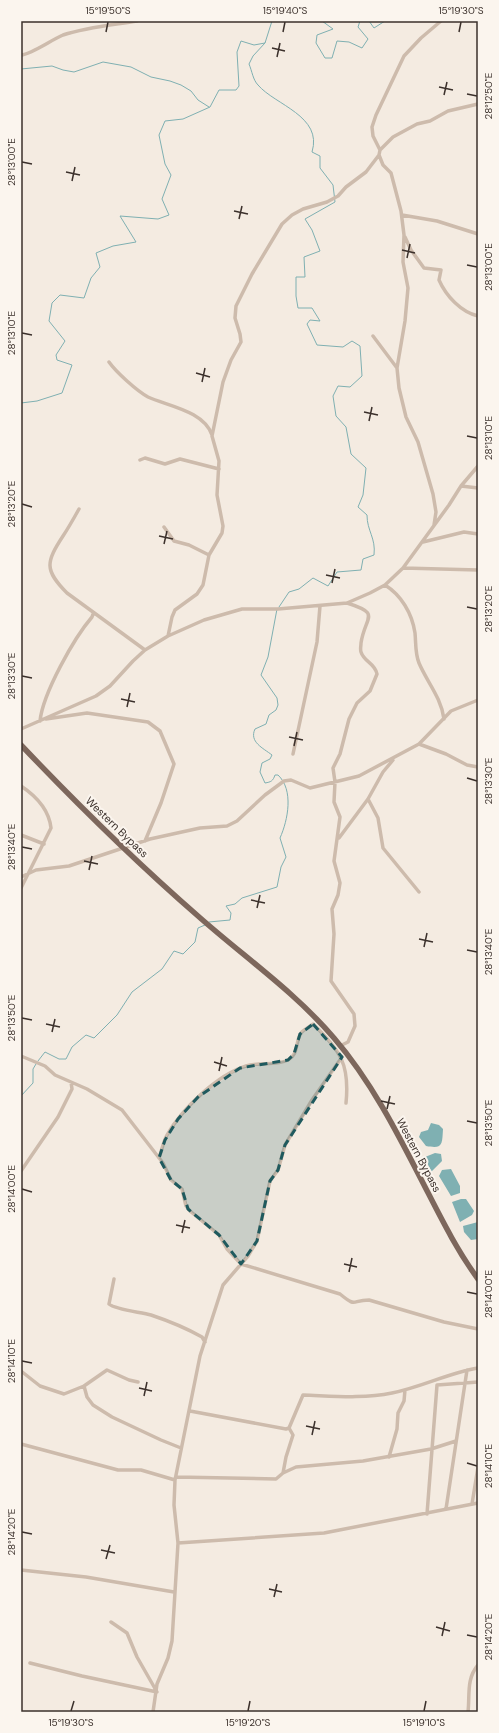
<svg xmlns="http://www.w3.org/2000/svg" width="499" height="1733" viewBox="0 0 499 1733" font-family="'DM Sans',sans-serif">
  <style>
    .water { fill: #7fb0b2 }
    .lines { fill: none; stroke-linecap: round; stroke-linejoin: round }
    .stream { stroke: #7fb0b2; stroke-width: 1 }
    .minor { stroke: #cdbbac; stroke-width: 3.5 }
    .primary { stroke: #7d675c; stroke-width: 5.5 }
    .marked { fill: #1f5a5e; fill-opacity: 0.2; stroke: #1f5a5e; stroke-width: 3; stroke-dasharray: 8 5; stroke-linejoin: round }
    .ticks { fill: none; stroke: #3b302b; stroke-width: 1.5 }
    .labels { text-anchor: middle; stroke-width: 4; stroke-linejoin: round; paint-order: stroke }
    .street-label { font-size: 11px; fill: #3b302b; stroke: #fbf5ee }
    .neatline { fill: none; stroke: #3b302b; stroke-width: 1.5 }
    .ticks-label { font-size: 10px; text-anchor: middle; fill: #3b302b }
  </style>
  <rect width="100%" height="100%" fill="#f4ebe1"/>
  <!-- water -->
  <path class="water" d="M431 1123 439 1125 443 1129C442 1145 443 1149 426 1146L419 1137 421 1132 428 1130Z
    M435 1153 441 1154 442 1161 431 1172 425 1157Z
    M451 1169 460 1186V1193L451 1196 439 1176 442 1170Z
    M461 1199H466L474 1211 472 1215 460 1222 452 1202Z
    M478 1222V1239L471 1240 464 1232 463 1226Z"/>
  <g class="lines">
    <!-- stream -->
    <path class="stream" d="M322 21 333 29 317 35 316 43 325 58H332L337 41 349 42 362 48 368 39 358 27 360 21
      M369 21 374 28 385 21
      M265 43 253 56 249 64C252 71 253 80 258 85 275 105 323 116 312 152L320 156V168L333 185 335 202 305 219 312 230 320 251 304 257 305 277H296V296L298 308H312L320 321 310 320 307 324 317 345 343 347 352 341 360 346 362 376 350 387 338 386 333 396 336 416 346 427 351 454 366 468 363 495 358 507 367 515C367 531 376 538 374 555L363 559 361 570 337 572 328 586 313 578 299 589 289 592 279 607
      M21 69 52 66 63 70 74 72 103 62 131 67 151 77 170 81 181 85 191 91 198 100 209 107
      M21 403 37 401 62 393 72 365 57 360 56 355 65 341 49 321 52 303 60 295 84 298 91 278 100 267 96 253 113 246 136 242 120 216 158 219 169 215 162 199 171 175 165 164 159 135 165 121 183 119 210 107 219 90H236L239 86 237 52 241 41 254 45 265 43 272 21
      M209 922 230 920 231 913 226 906 235 904 242 898 277 887 281 867 286 857 280 838C288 820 294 790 278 775H275C273 781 271 782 265 783L260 772 262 763 270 759 272 755C263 748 249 742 255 729L266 724 269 715 276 710 278 705 277 698 261 675 268 657 277 609
      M38 1061 45 1052 59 1059H66L72 1047 86 1035 94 1038 117 1015 132 992 162 969 174 951 183 954 195 942 198 928 205 925
      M21 1096 33 1083V1069L36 1064"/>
    <!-- minor -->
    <path class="minor" d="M21 55C32 54 51 40 63 35 87 27 112 25 137 21
      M380 150 393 137 417 124 430 121 448 111 478 104
      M402 215 437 221 478 234
      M405 237 411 250 424 268 441 270 439 280C446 296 461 312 478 316
      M373 336 397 368
      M109 362C116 372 137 391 148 397 168 406 204 411 212 435
      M140 460 145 458 165 464 180 459 219 469
      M461 486 478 488
      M79 509C74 518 69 527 63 536 46 562 44 570 67 593L145 650
      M434 525 436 512 433 494 418 442 406 417 399 388 397 368 405 321 408 288 403 262 404 235 401 211 391 173 383 165 379 155 380 150 373 136 372 127 376 115 404 56 421 38 441 21
      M164 527 174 541 189 545 209 555
      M423 542 464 532 478 534
      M403 568 478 570
      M385 585C401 595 412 613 415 633 416 643 415 653 419 663 427 682 441 697 444 719
      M168 636 172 617 175 610 197 594 203 585 209 555 222 533 223 526 217 495 219 461 212 436 223 382 231 360 241 342 240 334 235 318 236 306 252 274 282 224 292 215 303 209 327 202 338 196 346 187 366 172 379 155
      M46 719 87 713 148 722 160 731 174 764 161 803 145 841
      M40 721C43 693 74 638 92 617L93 614
      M21 729 96 696 110 686 133 661 145 650 168 636 204 620 242 609H278L347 603 370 593 385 585 403 568 449 505 461 486 478 466
      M419 744 446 754 467 765 478 767
      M293 754 317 642 320 606
      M21 786C36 796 49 810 51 828L21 888
      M368 799 378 818 383 848 419 892
      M21 835 44 844
      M339 838 368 799 383 772 393 760
      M21 877 36 870 69 866 150 839 200 828 227 826 237 821 265 795 284 781 291 780 310 788 359 776 419 744 451 711 478 700
      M340 1046 348 1042 355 1026 354 1014 331 981 334 934 332 909 338 895 340 883 334 861 340 817 334 802 335 782 333 768 340 754 349 719 357 703 370 691 377 674C375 663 364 662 361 652 360 649 361 646 361 643 365 616 382 614 347 603
      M21 1056 45 1066 55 1075 87 1089 122 1110 163 1163 171 1180 182 1189 186 1206 190 1211 219 1235 227 1249 241 1264 340 1294C357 1308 351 1300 369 1300L444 1322 478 1329
      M159 1158C162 1150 163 1142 167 1135 182 1109 217 1075 246 1066 259 1062 276 1066 288 1060 299 1054 295 1042 301 1033 304 1029 310 1027 313 1024 340 1050 350 1064 346 1103
      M21 1171 58 1117 72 1089 71 1082
      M114 1279 109 1304C116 1310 140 1312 151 1315 169 1321 186 1328 202 1337L205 1342
      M21 1371 40 1386 64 1394 84 1386 87 1397 93 1405 112 1417 161 1440 181 1448
      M84 1386 107 1370 129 1380 138 1382
      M190 1411 286 1429 289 1428 303 1395C333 1396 363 1399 392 1393 422 1387 448 1373 478 1368
      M21 1444 118 1470H141L175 1480
      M389 1457 397 1429 398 1413 404 1401 405 1390
      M283 1473 286 1457 293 1435 289 1428
      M176 1477 276 1479 283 1473 296 1467 363 1461 431 1449 456 1441
      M472 1504 478 1467
      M446 1509 467 1370
      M427 1514 437 1385 478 1382
      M178 1543 324 1533 478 1503
      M21 1570 86 1577 174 1592
      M30 1663 82 1676 157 1692 137 1657 127 1633 111 1622
      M153 1712 157 1684 168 1658 172 1641 178 1543 174 1505 175 1480 200 1356 223 1285 248 1256 257 1241 270 1181 278 1170 285 1145 312 1100 342 1057
      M468 1712C470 1695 466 1679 478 1665"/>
    <!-- primary -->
    <path class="primary" d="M21 745C78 805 136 862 198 916 243 956 295 992 334 1038 371 1081 397 1132 423 1183 440 1216 456 1249 478 1279"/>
  </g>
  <!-- marked area -->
  <path class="marked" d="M313 1024 342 1057 285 1145 278 1170 270 1181 257 1241 241 1264 219 1235 188 1209 182 1189 171 1180 159 1158 165 1140 178 1119 198 1097 240 1068 288 1060 294 1054 300 1034Z"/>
  <!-- ticks -->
  <path class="ticks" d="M106 32 108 22M283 32 285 22M459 32 461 22M272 48 285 51M277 57 280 43M439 87 453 90M467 94 477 96M444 95 447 82M22 162 32 164M66 172 80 175M72 181 75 167M234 211 248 214M239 219 242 206M402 250 415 253M407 258 410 244M467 265 477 267M22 333 32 335M196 373 210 377M202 382 205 368M364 412 378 415M369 421 372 407M467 436 477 438M22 504 32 507M159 536 173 539M164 544 167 531M326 575 340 578M332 583 335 569M467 607 477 609M22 676 32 678M121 699 135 702M127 707 130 693M289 737 303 740M294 746 297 732M467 778 477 781M22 847 32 849M84 861 98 864M89 870 92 856M251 900 265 903M257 908 260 895M419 939 433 942M424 947 427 933M467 950 477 952M22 1018 32 1020M46 1024 60 1027M52 1032 55 1019M214 1062 227 1066M219 1071 222 1057M381 1101 395 1104M387 1109 390 1096M467 1121 477 1123M22 1189 32 1192M176 1225 190 1228M182 1233 185 1220M344 1264 357 1267M349 1272 352 1258M467 1292 477 1294M22 1361 32 1363M139 1388 152 1391M144 1396 147 1382M306 1426 320 1429M312 1435 315 1421M467 1463 477 1466M22 1532 32 1534M101 1550 115 1553M106 1559 110 1545M269 1589 282 1592M274 1597 277 1584M436 1627 450 1631M467 1635 477 1637M442 1636 445 1622M71 1711 74 1701M248 1711 250 1701M424 1711 426 1701"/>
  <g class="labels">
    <!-- street labels -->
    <g class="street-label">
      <text transform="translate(117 827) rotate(44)" y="4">Western Bypass</text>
      <text transform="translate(419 1155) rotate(62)" y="4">Western Bypass</text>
    </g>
  </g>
  <!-- border -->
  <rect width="499" height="1733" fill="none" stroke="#fbf5ee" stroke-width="44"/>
  <rect x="22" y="22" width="455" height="1689" class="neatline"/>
  <g class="ticks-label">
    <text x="108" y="14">15°19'50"S</text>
    <text x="285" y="14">15°19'40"S</text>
    <text x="461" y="14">15°19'30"S</text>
    <text transform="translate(488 96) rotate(-90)" y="4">28°12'50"E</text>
    <text transform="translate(11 162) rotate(-90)" y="4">28°13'00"E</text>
    <text transform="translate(488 267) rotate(-90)" y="4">28°13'00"E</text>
    <text transform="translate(11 333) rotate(-90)" y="4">28°13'10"E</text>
    <text transform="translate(488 438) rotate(-90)" y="4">28°13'10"E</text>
    <text transform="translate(11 504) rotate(-90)" y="4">28°13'20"E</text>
    <text transform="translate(488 609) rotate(-90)" y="4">28°13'20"E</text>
    <text transform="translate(11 676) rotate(-90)" y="4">28°13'30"E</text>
    <text transform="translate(488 781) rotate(-90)" y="4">28°13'30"E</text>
    <text transform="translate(11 847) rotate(-90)" y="4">28°13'40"E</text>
    <text transform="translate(488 952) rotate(-90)" y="4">28°13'40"E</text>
    <text transform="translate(11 1018) rotate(-90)" y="4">28°13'50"E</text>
    <text transform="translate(488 1123) rotate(-90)" y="4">28°13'50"E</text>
    <text transform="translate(11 1189) rotate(-90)" y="4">28°14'00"E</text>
    <text transform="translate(488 1294) rotate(-90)" y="4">28°14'00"E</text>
    <text transform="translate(11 1361) rotate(-90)" y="4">28°14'10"E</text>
    <text transform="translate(488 1466) rotate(-90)" y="4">28°14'10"E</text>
    <text transform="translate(11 1532) rotate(-90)" y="4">28°14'20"E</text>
    <text transform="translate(488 1637) rotate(-90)" y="4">28°14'20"E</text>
    <text x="71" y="1726">15°19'30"S</text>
    <text x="248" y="1726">15°19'20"S</text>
    <text x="424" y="1726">15°19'10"S</text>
  </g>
</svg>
